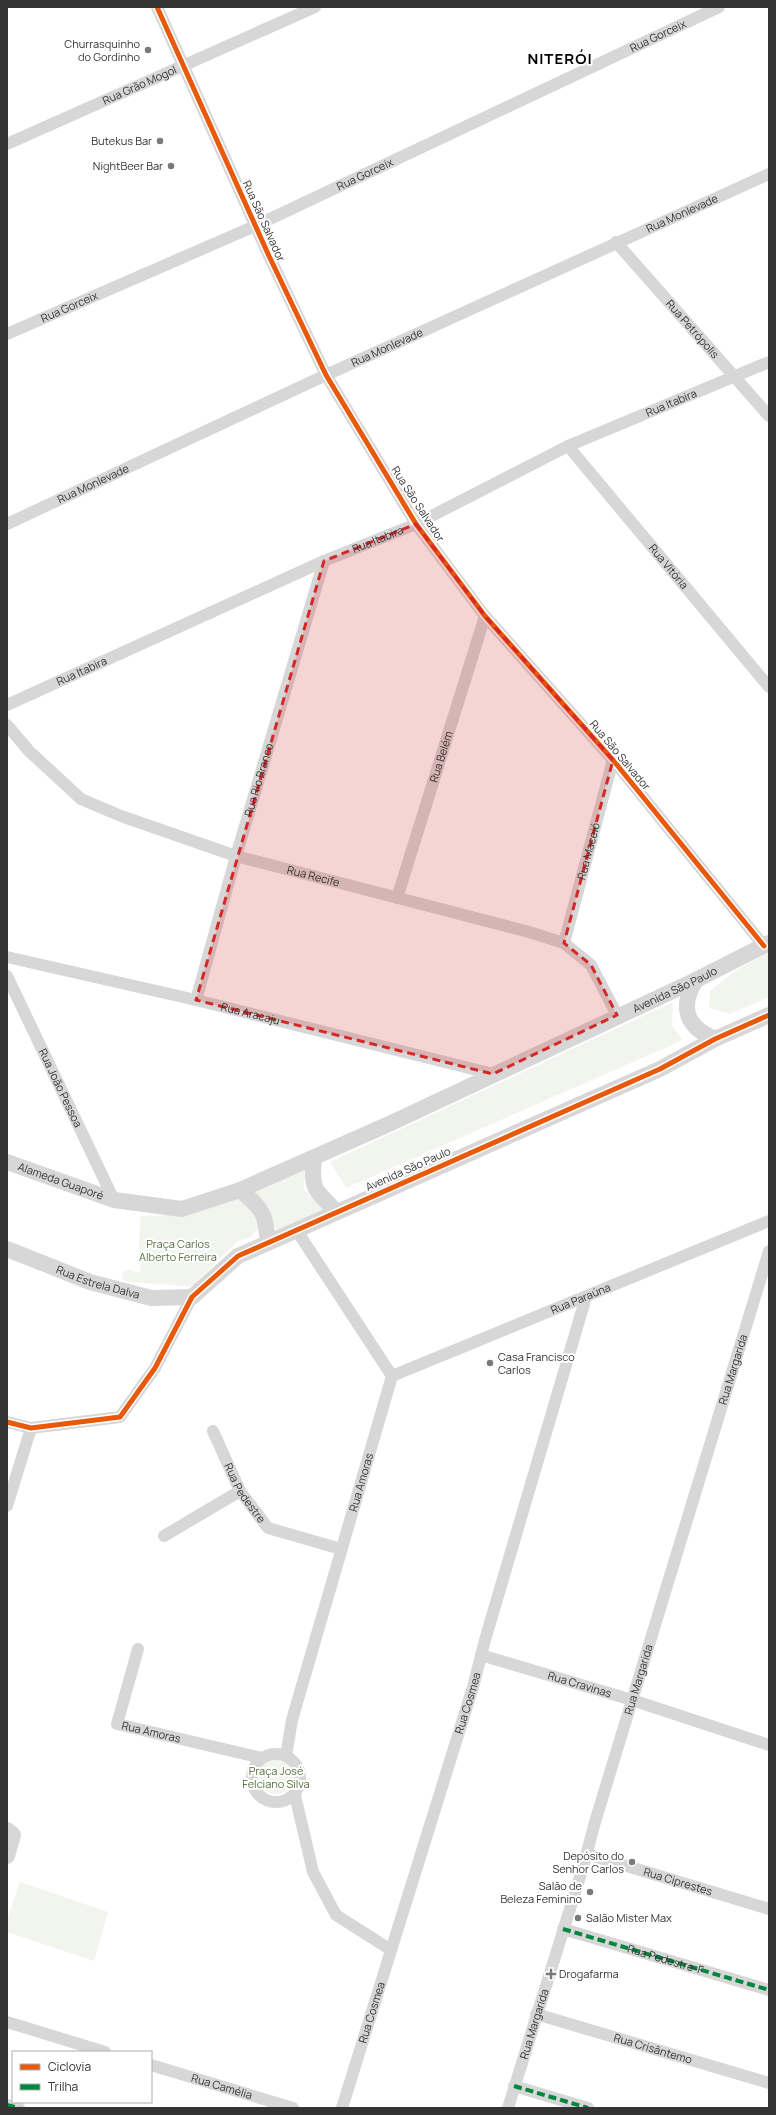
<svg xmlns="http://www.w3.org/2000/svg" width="776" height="2115" viewBox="0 0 776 2115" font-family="Manrope,sans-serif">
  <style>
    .green { fill: #f1f5ed }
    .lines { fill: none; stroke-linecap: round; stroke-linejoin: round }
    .minor { stroke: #d7d7d7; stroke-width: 12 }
    .tertiary { stroke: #d7d7d7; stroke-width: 16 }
    .quiet { stroke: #00873e; stroke-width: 4; stroke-dasharray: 8 4; stroke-linecap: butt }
    .cycleway-casing { stroke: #fff; stroke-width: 8 }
    .cycleway { stroke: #e8590c; stroke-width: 5 }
    .marked { fill: #d62828; fill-opacity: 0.2; stroke: #d62828; stroke-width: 3; stroke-dasharray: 8 5; stroke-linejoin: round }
    .poi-dot { fill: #7a7a7a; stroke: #fff; stroke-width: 1.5 }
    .labels { text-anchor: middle; stroke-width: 4; stroke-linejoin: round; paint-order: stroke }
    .street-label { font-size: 11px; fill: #333; stroke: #fff }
    .poi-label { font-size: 11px; fill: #333; stroke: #fff; text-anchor: end }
    .park-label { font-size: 11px; fill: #56703f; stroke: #fff }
    .district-label { font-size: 15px; font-weight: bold; letter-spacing: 1px; fill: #000; stroke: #fff }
  </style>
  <rect width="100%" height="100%" fill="#fff"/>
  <!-- green -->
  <path class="green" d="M769 952V997L730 1014 709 1008 710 991 735 971Z
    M673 1002 672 1026 683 1040 346 1188 330 1162Z
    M305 1166 304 1190 325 1210 277 1230 253 1190Z
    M234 1197C250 1207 254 1210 258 1229L251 1237 238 1241 192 1286C182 1287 174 1285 164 1284 149 1283 137 1284 123 1280L122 1272 129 1270 141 1273 139 1241 141 1216C177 1217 201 1209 234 1197Z
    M259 1777a17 17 0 1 1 34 0a17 17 0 1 1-34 0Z
    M20 1882 108 1912 94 1961 7 1932V1920Z"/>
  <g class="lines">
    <!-- minor -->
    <g class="minor">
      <path d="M157 7 269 256 326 375 416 524 485 616 613 760 764 946"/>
      <path id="s1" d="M7 144 315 7"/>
      <path id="s2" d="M616 242 769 416"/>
      <path id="s3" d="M7 334 255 226 719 7"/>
      <path id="s4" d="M568 446 769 687"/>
      <path id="s5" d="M7 524 326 375 769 174"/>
      <path id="s6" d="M7 705 324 561 416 524 568 446 769 362"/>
      <path id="s7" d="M7 725 29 751 81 799 121 816 236 856 529 932 564 943 591 965 617 1015"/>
      <path id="s8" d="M397 898 485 616"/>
      <path id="s9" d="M564 943 613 760"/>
      <path id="s10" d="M7 957 196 1000 493 1074"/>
      <path id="s11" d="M7 976 114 1200"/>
      <path id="s12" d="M196 1000 236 856 324 561"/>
      <path id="s13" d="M392 1376 769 1221"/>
      <path d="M7 1422 31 1428 120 1417 155 1368 192 1297"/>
      <path id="s14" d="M213 1431 240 1491 268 1528 341 1549"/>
      <path d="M7 1506 31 1428"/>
      <path d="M164 1536 240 1491"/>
      <path id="s15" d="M138 1649 117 1724 262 1758"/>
      <path id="s16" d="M481 1655 632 1700 769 1745"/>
      <circle cx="276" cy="1778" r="24"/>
      <path id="s17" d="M286 1756 292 1720 392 1376 297 1231"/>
      <path d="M295 1795 313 1872 336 1915 391 1950"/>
      <path id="s18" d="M587 1854 769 1909"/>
      <path d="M563 1929 769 1990"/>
      <path id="s19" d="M536 2014 769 2083"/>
      <path d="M7 2022 105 2052"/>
      <path id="s20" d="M151 2065 293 2108"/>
      <path d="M514 2086 588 2108"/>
      <path d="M7 2105 19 2108"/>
      <path id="s21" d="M342 2108 473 1687 485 1640 586 1297"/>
      <path id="s22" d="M508 2108 583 1867 595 1822 769 1251"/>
    </g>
    <!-- tertiary -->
    <g class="tertiary">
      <path d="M696 980C679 1007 686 1027 715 1039"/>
      <path d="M314 1158C313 1168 311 1184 318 1192 323 1199 330 1203 335 1212"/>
      <path id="s23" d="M7 1162 114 1200 182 1209 240 1190 389 1124 696 980 769 943"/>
      <path d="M240 1190C264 1210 265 1213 268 1243"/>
      <path id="s24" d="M7 1249 90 1282 151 1298 192 1297 238 1256 660 1069 715 1039 769 1015"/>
      <path d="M7 1830 13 1835 7 1856"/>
    </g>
    <!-- quiet -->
    <g class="quiet">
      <path id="s25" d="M563 1929 769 1990"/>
      <path d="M514 2086 588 2108"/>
      <path d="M7 2105 19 2108"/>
    </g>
    <defs>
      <path id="cycleway" d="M157 7 269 256 326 375 416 524 485 616 613 760 764 946
        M7 1422 31 1428 120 1417 155 1368 192 1297 238 1256 660 1069 715 1039 769 1015"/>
    </defs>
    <!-- cycleway casing -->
    <use href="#cycleway" class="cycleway-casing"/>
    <!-- cycleway -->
    <use href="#cycleway" class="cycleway"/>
  </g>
  <!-- marked area -->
  <path class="marked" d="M416 524 485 616 613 760 564 943 591 965 617 1015 493 1074 196 1000 324 561Z"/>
  <!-- markers -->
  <g class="poi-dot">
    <circle cx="148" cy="50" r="4"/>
    <circle cx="160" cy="141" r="4"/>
    <circle cx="171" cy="166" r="4"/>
    <circle cx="490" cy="1363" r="4"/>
    <circle cx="632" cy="1862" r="4"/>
    <circle cx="590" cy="1892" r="4"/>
    <circle cx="578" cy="1918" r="4"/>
    <path d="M549 1968h4v4h4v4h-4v4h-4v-4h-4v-4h4z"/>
  </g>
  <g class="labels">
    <!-- street labels -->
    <g class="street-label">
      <text dy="4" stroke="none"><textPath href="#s3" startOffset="716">Rua Gorceix</textPath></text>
      <text dy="4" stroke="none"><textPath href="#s1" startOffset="145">Rua Grão Mogol</textPath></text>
      <text dy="4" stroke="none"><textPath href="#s3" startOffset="392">Rua Gorceix</textPath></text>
      <text dy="4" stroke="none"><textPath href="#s5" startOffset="743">Rua Monlevade</textPath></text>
      <text transform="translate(264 221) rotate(66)" y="4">Rua São Salvador</text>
      <text dy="4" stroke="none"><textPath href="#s3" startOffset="68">Rua Gorceix</textPath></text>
      <text dy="4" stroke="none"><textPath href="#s2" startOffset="116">Rua Petrópolis</textPath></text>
      <text dy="4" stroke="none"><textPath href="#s5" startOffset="419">Rua Monlevade</textPath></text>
      <text dy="4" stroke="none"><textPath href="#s6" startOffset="730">Rua Itabira</textPath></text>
      <text dy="4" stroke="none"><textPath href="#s5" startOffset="95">Rua Monlevade</textPath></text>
      <text transform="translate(418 504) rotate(57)" y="4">Rua São Salvador</text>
      <text dy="4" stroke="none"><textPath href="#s6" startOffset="406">Rua Itabira</textPath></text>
      <text dy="4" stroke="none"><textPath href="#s4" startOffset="157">Rua Vitória</textPath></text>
      <text dy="4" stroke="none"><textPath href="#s6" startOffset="82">Rua Itabira</textPath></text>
      <text transform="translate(620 755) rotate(50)" y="4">Rua São Salvador</text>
      <text dy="4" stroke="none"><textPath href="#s8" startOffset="148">Rua Belém</textPath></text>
      <text dy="4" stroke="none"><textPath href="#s12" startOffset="229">Rua Rio Branco</textPath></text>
      <text dy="4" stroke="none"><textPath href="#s9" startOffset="95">Rua Maceió</textPath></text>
      <text dy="4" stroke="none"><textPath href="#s7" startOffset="350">Rua Recife</textPath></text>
      <text dy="4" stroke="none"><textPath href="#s23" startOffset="722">Avenida São Paulo</textPath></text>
      <text dy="4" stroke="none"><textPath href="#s10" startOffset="250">Rua Aracaju</textPath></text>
      <text dy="4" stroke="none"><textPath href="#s11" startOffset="124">Rua João Pessoa</textPath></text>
      <text transform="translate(408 1169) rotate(-24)" y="4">Avenida São Paulo</text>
      <text dy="4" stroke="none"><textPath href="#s23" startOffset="57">Alameda Guaporé</textPath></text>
      <text dy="4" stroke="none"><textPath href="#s24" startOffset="97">Rua Estrela Dalva</textPath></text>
      <text dy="4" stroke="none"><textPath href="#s13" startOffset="204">Rua Paraúna</textPath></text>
      <text dy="4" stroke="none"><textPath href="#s22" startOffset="772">Rua Margarida</textPath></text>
      <text dy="4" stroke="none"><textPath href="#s17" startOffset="284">Rua Amoras</textPath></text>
      <text dy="4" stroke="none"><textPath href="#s14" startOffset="70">Rua Pedestre</textPath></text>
      <text dy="4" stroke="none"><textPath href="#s22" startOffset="448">Rua Margarida</textPath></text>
      <text dy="4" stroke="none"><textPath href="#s16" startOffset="103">Rua Cravinas</textPath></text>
      <text dy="4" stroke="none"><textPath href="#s21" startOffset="424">Rua Cosmea</textPath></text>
      <text dy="4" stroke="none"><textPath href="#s15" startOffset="113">Rua Amoras</textPath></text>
      <text dy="4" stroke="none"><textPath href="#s18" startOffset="95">Rua Ciprestes</textPath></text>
      <text dy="4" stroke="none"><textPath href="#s25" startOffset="107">Rua Pedestre-F</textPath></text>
      <text dy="4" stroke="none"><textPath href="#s21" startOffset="100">Rua Cosmea</textPath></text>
      <text dy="4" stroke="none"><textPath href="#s22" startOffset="88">Rua Margarida</textPath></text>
      <text dy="4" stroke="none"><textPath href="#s19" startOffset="122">Rua Crisântemo</textPath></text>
      <text dy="4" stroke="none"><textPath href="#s20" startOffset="74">Rua Camélia</textPath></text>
    </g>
    <!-- poi labels -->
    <g class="poi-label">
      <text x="140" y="48">Churrasquinho<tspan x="140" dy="13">do Gordinho</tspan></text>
      <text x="152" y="145">Butekus Bar</text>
      <text x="163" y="170">NightBeer Bar</text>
      <text x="498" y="1361" text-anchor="start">Casa Francisco<tspan x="498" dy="13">Carlos</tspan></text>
      <text x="624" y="1860">Depósito do<tspan x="624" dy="13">Senhor Carlos</tspan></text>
      <text x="582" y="1890">Salão de<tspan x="582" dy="13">Beleza Feminino</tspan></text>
      <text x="586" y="1922" text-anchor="start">Salão Mister Max</text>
      <text x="559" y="1978" text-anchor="start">Drogafarma</text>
    </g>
    <!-- park labels -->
    <g class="park-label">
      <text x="178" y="1248">Praça Carlos<tspan x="178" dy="13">Alberto Ferreira</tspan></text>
      <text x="276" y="1775">Praça José<tspan x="276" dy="13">Felciano Silva</tspan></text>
    </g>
    <!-- district labels -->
    <g class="district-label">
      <text x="560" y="64">NITERÓI</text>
    </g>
  </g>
  <!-- border -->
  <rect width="776" height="2115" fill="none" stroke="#333333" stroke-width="16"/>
  <!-- legend -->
  <rect x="12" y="2051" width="140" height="52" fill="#ffffff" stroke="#adadad"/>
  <rect x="20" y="2064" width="20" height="6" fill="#e8590c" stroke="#adadad"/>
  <text x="48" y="2071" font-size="12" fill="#333333">Ciclovia</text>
  <rect x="20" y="2084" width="20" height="6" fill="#00873e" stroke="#adadad"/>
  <text x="48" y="2091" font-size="12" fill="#333333">Trilha</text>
</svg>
